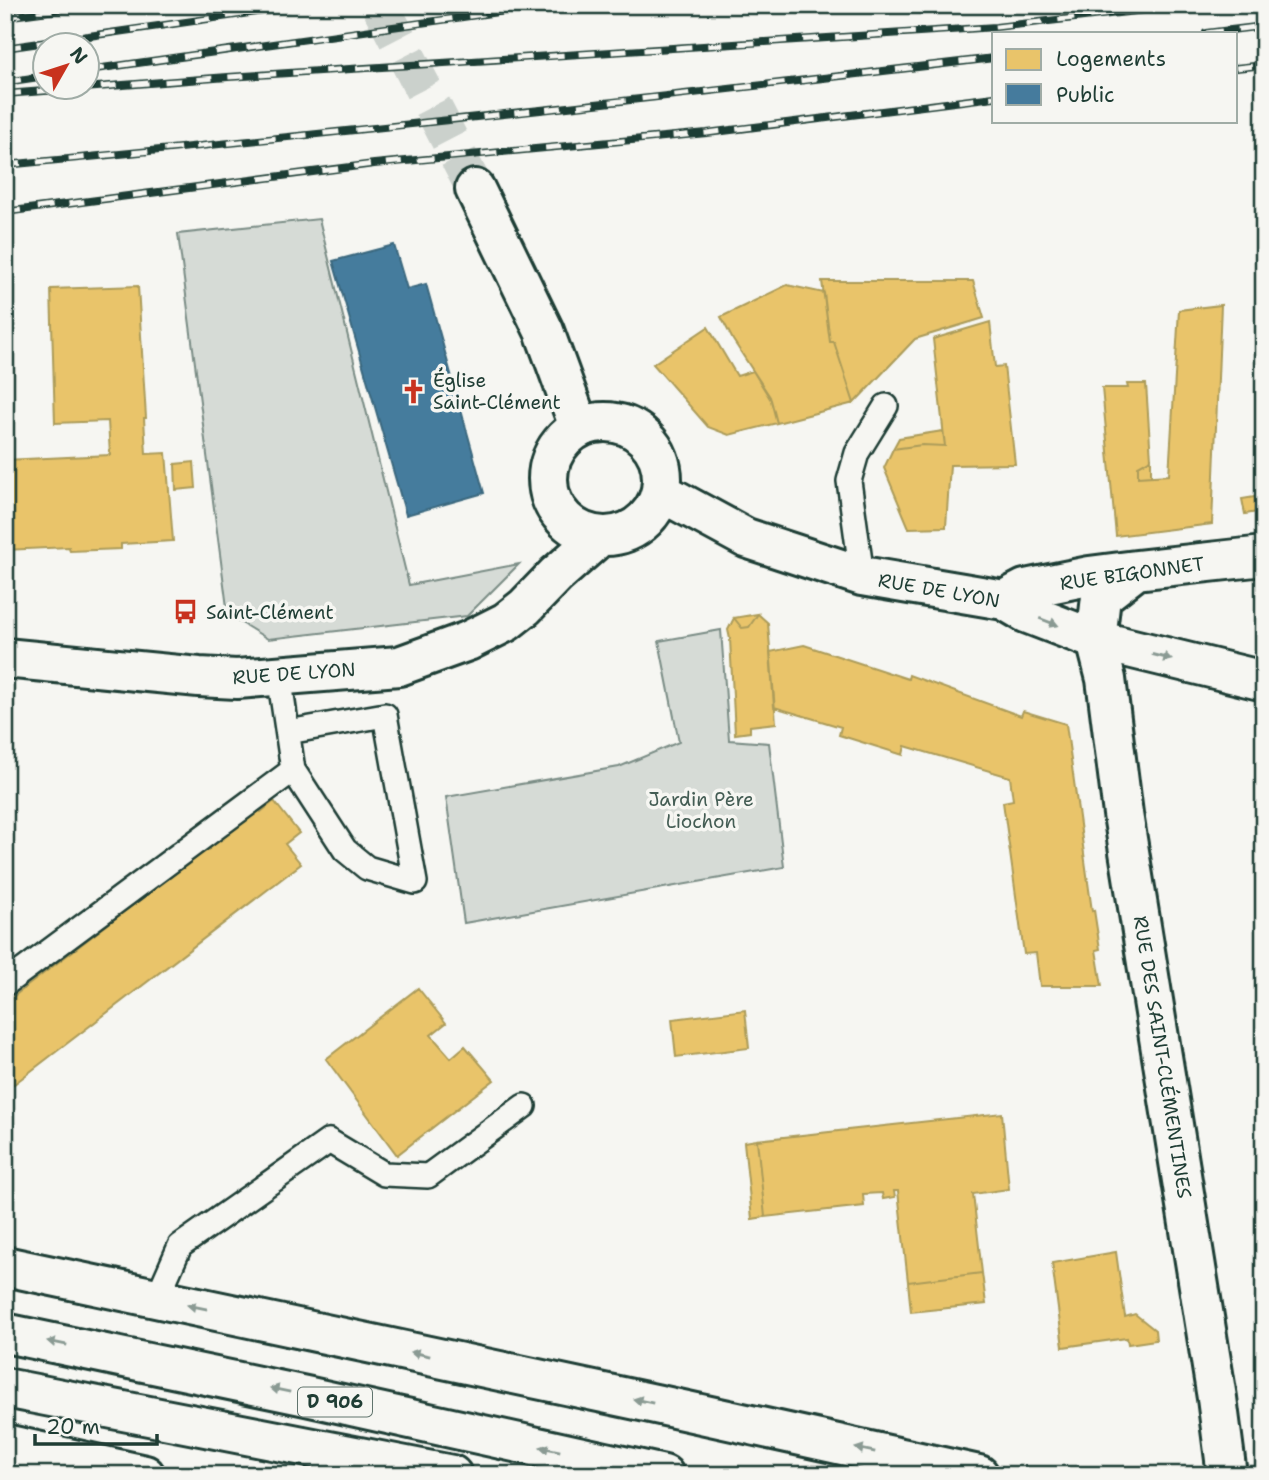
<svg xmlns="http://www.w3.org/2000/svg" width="1269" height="1480" viewBox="0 0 1269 1480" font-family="'Shantell Sans',sans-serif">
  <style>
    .green { fill: #d6dbd6; stroke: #7a8c85; stroke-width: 2 }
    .homes { fill: #e9c46a; stroke: #ac9c5a; stroke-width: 2 }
    .public { fill: #457b9d; stroke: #3a687e; stroke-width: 2 }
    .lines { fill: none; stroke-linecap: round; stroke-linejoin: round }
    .secondary-tunnel { stroke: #cbd1cc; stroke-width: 38; stroke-dasharray: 38 19; stroke-linecap: butt }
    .service-casing { stroke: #1f3d34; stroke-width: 28 }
    .minor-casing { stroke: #1f3d34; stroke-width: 44 }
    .tertiary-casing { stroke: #1f3d34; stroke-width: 44 }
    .secondary-casing { stroke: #1f3d34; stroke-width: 44 }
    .primary-casing { stroke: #1f3d34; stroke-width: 44 }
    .service { stroke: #f6f6f2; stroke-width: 23 }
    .minor { stroke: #f6f6f2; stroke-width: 38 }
    .tertiary { stroke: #f6f6f2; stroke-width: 38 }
    .secondary { stroke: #f6f6f2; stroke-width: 38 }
    .primary { stroke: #f6f6f2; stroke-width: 38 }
    .rail-casing { stroke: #1f3d34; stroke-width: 8 }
    .rail { stroke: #f6f6f2; stroke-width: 5; stroke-dasharray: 16; stroke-linecap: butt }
    .oneway { fill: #8a9a93 }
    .labels { text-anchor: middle; stroke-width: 7; stroke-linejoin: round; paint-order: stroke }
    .shield { fill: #f6f6f2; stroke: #60746d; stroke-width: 2 }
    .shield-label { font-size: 18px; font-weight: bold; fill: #1f3d34 }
    .poi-label { font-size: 19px; fill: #1f3d34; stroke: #f6f6f2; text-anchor: start }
    .street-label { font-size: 19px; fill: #1f3d34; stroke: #f6f6f2 }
    .park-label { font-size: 19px; fill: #445d54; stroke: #f6f6f2 }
  </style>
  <rect width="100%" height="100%" fill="#f6f6f2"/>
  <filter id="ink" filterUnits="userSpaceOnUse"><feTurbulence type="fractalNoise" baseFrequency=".0143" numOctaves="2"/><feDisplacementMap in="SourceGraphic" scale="14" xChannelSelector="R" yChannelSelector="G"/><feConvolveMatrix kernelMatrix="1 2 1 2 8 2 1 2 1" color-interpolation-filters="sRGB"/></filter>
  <g filter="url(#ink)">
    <!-- green -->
    <path class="green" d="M319 219 409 585 519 564 467 616 268 639 228 615 178 234Z
      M721 630 729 740 769 743 784 867 464 923 446 797 619 767 679 742 659 641Z"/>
    <!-- homes -->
    <path class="homes" d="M822 281H973L984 318 915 339 854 403 834 342H830Z
      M787 285 824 293 830 342H834L854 403 777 423 770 397 733 340 721 317Z
      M138 286 146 418H144L146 454 166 453 173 541 121 544V549L70 551 69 547 5 550V460L110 455 108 421 55 423 51 289Z
      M1221 305 1212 524 1116 536 1102 388H1128L1127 384H1146L1151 459 1138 466V477L1169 475 1179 310Z
      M990 322 995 367 1004 366 1015 464 950 465 946 527 909 528 884 468 893 449 922 445 945 446 933 339Z
      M708 327 737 376 753 371 771 400 777 423 729 435 708 427 653 364Z
      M943 431 945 446 922 445 893 449 899 438Z
      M1151 459V476L1138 477V466Z
      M194 462 196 488 176 490 175 464Z
      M1261 496 1264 511 1245 514 1242 499Z
      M758 614 749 627 742 628 734 618Z
      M758 614 768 623 776 723 750 726V732L735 734 730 639 728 630 734 618 742 628 749 627Z
      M804 645 908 679 909 675 1021 716 1023 711 1066 724 1092 911 1094 910 1100 949 1096 950 1102 986H1040L1036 953 1024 954 1003 802 1013 800 1010 777 905 746 903 755 839 735 841 727 774 707 770 652Z
      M274 801 299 833 285 844 301 864 5 1091V1003L258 809 261 812Z
      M418 988 446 1023 431 1035 451 1058 465 1046 494 1080 397 1155 326 1059Z
      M745 1010 749 1048 676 1057 672 1019Z
      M1002 1113 1009 1189 973 1194 982 1273 908 1282 898 1191H894L895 1197 883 1199 882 1193 863 1194 864 1206 765 1217 757 1140Z
      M757 1140 765 1217 752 1219 744 1142Z
      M1116 1252 1125 1317 1135 1314 1155 1330 1156 1340 1128 1344 1127 1338 1063 1347 1052 1263Z
      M982 1273 986 1304 911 1312 908 1282Z"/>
    <!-- public -->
    <path class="public" d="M394 245 407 289 426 284 484 493 406 515 333 261Z"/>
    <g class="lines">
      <!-- secondary-tunnel -->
      <path class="secondary-tunnel" d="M380 5 475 189"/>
      <defs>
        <path id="service" d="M862 576 849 481 857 453 886 406
          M279 675 293 770 345 850 367 868 415 882 385 715 288 732
          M5 984 293 770
          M157 1298 180 1246 329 1141 384 1174 428 1176 524 1106"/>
        <path id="minor" d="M1096 640 1106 679 1123 814 1217 1398 1227 1475
          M5 1266 660 1405 979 1475
          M5 1444 145 1475"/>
        <path id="tertiary" d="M661 492 746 538 862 576 1004 600 1026 613 1096 640 1264 681
          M1004 600 1025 589 1089 576 1136 570 1264 556
          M1096 640 1101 597 1136 570"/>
        <path id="secondary" d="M475 189 544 331 577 421 582 426
          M548 479a57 57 0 1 1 114 0a57 57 0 1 1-114 0Z
          M5 658 199 677 237 679 399 666 468 641 506 622 525 607 556 575 599 537"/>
        <path id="primary" d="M5 1333 306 1396 664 1475
          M5 1388 452 1475"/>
      </defs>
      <!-- service casing -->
      <use href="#service" class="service-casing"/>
      <!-- minor casing -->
      <use href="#minor" class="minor-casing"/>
      <!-- tertiary casing -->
      <use href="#tertiary" class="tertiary-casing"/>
      <!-- secondary casing -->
      <use href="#secondary" class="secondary-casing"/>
      <!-- primary casing -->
      <use href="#primary" class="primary-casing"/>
      <!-- service -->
      <use href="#service" class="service"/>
      <!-- minor -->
      <use href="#minor" class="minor"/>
      <!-- tertiary -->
      <use href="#tertiary" class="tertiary"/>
      <!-- secondary -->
      <use href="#secondary" class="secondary"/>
      <!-- primary -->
      <use href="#primary" class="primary"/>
      <defs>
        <path id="rail" d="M5 17 91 5
          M1206 33 1264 26
          M5 48 305 5
          M1236 68 1264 65
          M88 70 548 5
          M5 82 46 76
          M5 94 228 77 996 27 1188 5
          M5 165C335 134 665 97 994 58
          M5 212 374 164 707 133 994 97"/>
      </defs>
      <!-- rail casing -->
      <use href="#rail" class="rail-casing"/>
      <!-- rail -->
      <use href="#rail" class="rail"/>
    </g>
    <!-- one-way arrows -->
    <defs><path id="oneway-solid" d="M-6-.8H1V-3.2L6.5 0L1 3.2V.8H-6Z" transform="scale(1.75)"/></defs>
    <g class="oneway">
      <use href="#oneway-solid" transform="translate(1049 622) rotate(21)"/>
      <use href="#oneway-solid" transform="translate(1162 657) rotate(15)"/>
      <use href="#oneway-solid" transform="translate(197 1307) rotate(-168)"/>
      <use href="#oneway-solid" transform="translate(57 1343) rotate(-168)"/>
      <use href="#oneway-solid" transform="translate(420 1354) rotate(-168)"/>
      <use href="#oneway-solid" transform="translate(280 1390) rotate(-168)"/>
      <use href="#oneway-solid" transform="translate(643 1401) rotate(-168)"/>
      <use href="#oneway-solid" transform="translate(550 1449) rotate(-168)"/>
      <use href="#oneway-solid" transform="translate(865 1450) rotate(-168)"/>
    </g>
  </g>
  <!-- icons -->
  <defs>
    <symbol id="church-bare" viewBox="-9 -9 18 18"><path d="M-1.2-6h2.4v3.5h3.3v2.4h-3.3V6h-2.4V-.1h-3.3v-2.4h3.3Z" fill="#c8321e" stroke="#f6f6f2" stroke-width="2.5" paint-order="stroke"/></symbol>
    <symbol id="bus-bare" viewBox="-9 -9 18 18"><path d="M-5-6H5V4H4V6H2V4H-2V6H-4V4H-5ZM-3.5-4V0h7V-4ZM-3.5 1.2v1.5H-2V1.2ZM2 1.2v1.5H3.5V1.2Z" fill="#c8321e" stroke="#f6f6f2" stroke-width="2.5" paint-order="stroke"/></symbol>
  </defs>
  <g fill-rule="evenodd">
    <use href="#church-bare" x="396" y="374" width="35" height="35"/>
    <use href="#bus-bare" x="168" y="594" width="35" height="35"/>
  </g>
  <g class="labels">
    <!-- shield labels -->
    <rect class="shield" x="298" y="1387.5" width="74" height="29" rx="5"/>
    <g class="shield-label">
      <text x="335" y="1408">D 906</text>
    </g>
    <!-- poi labels -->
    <g class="poi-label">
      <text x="433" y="387">Église<tspan x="433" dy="22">Saint-Clément</tspan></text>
      <text x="206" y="619">Saint-Clément</text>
    </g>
    <!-- street labels -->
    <g class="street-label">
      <text transform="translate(1132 573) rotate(-8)" y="7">RUE BIGONNET</text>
      <text transform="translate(939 590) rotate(10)" y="7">RUE DE LYON</text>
      <text transform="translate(294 673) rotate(-4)" y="7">RUE DE LYON</text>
      <text transform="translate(1163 1057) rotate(81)" y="7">RUE DES SAINT-CLÉMENTINES</text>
    </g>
    <!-- park labels -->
    <g class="park-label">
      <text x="701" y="806">Jardin Père<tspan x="701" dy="22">Liochon</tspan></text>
    </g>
  </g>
  <!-- margin -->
  <rect width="1269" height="1480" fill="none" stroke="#f6f6f2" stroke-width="28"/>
  <rect x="14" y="14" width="1241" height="1452" fill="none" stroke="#1f3d34" stroke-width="2.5" filter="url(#ink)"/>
  <!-- legend -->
  <rect x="992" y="32" width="245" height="91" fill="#f6f6f2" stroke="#a0aca6" stroke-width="2"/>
  <rect x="1006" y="49" width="35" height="21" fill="#e9c46a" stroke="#a0aca6" stroke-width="2"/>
  <text x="1056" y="66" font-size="21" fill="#1f3d34">Logements</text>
  <rect x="1006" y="84" width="35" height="21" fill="#457b9d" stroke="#a0aca6" stroke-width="2"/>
  <text x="1056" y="102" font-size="21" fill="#1f3d34">Public</text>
  <!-- north arrow -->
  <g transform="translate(66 66) rotate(51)"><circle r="33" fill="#f6f6f2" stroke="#a0aca6" stroke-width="2"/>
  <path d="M0-5L12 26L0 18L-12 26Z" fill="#c8321e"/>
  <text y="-10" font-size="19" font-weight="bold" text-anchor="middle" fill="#1f3d34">N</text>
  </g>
  <!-- scale -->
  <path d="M35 1434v10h122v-10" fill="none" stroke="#1f3d34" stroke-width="3.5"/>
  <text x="46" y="1434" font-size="21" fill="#1f3d34" stroke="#f6f6f2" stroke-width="5" paint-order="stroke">20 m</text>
</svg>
